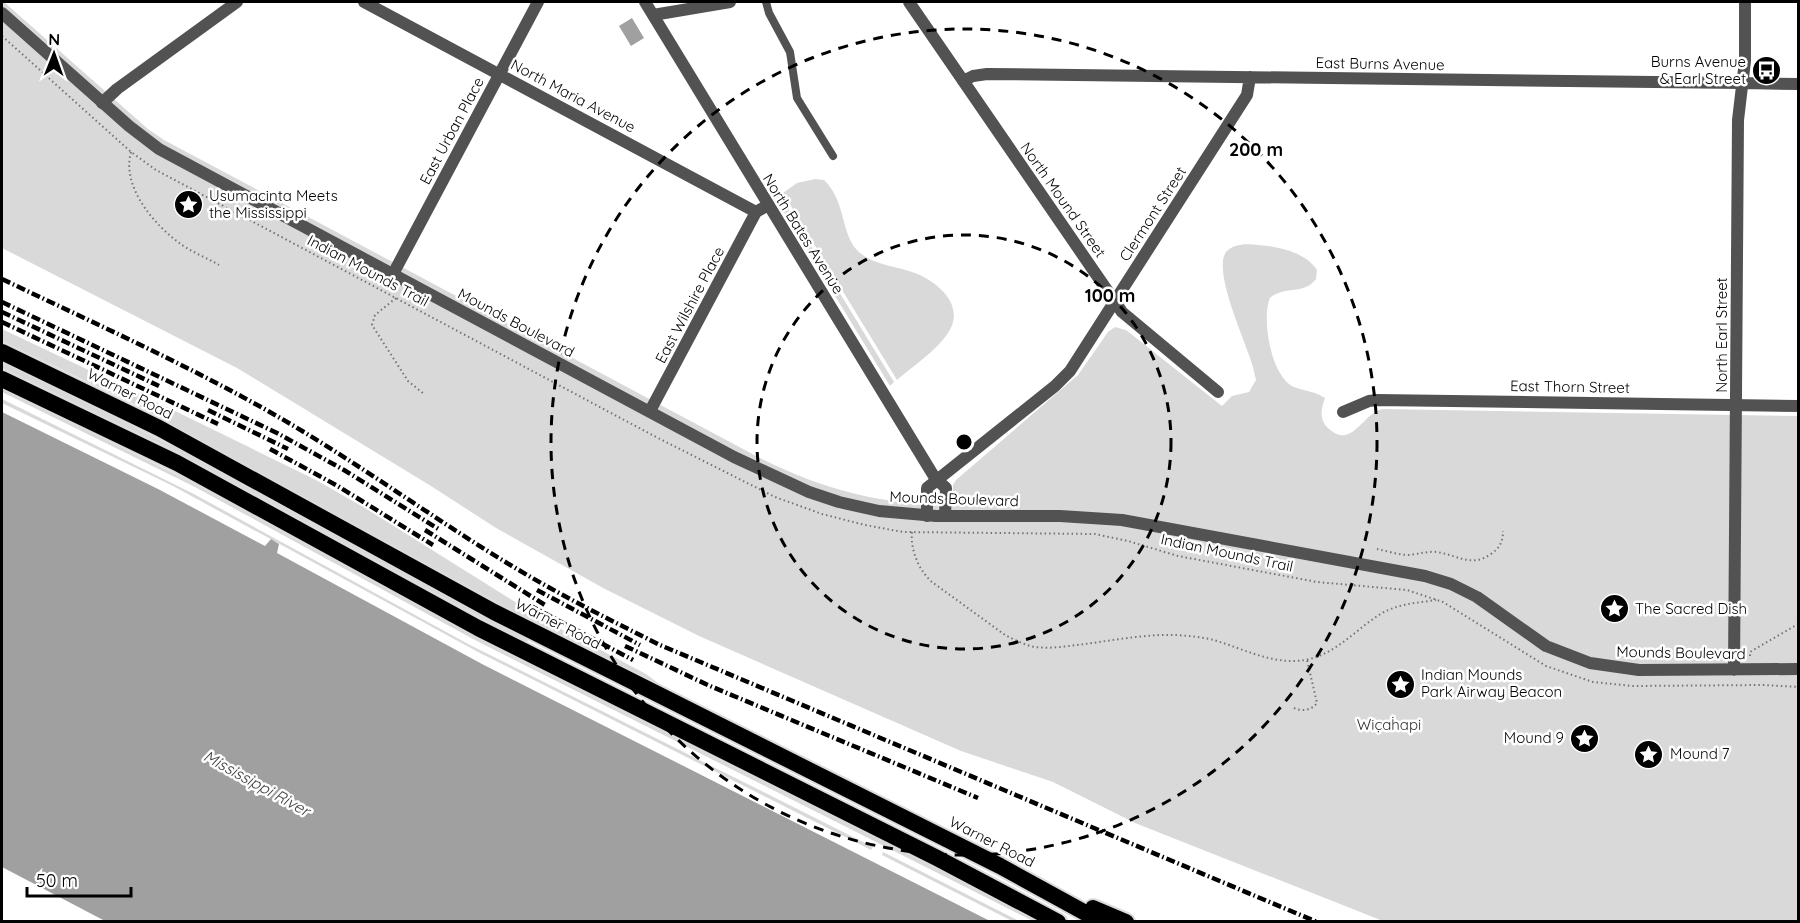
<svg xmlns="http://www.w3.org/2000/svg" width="1800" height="923" viewBox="0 0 1800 923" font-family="Quicksand,sans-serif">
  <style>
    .green { fill: #d9d9d9 }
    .water { fill: #a0a0a0 }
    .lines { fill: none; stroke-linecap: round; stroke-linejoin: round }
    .trunk-casing { stroke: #dbdbdb; stroke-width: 20 }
    .path { stroke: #747474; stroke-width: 2; stroke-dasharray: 1.5 3; stroke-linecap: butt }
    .service { stroke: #525252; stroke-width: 8 }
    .minor { stroke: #525252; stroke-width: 12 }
    .tertiary { stroke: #525252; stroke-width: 12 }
    .trunk { stroke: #000; stroke-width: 16 }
    .rail { stroke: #000; stroke-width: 4.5; stroke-dasharray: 9 3 1.5 3; stroke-linecap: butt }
    .ring { fill: none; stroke: #000; stroke-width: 3; stroke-dasharray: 10 8 }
    .labels { text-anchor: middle; stroke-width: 5; stroke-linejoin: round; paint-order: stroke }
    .poi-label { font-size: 15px; fill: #000; stroke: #fff; text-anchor: start }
    .street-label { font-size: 15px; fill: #000; stroke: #fff }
    .park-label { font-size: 15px; fill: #303030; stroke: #fff }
    .water-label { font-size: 16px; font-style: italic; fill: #414141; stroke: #fff }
    .centre { fill: #000; stroke: #fff; stroke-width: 3 }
    .ring-label { font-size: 18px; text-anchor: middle; font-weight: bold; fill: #000; stroke: #fff; stroke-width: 5; stroke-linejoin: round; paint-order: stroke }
  </style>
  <rect width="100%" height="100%" fill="#fff"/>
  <!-- green -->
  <path class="green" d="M2 2H4L148 129 164 140 758 457C824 490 879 504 952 506L953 485 956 480 1078 375 1108 332 1115 327 1126 330 1222 406 1232 396 1249 392 1256 380 1253 367C1247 344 1209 265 1228 250 1239 241 1256 245 1268 246 1285 249 1307 254 1317 270L1316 279C1303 296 1284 285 1270 298 1261 318 1271 377 1294 387 1304 391 1315 391 1325 398 1322 407 1318 418 1328 428 1352 451 1363 412 1383 409L1798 416V921H1383L1135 823 1053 782 961 751 699 636 605 589 496 528 431 486 237 368 2 248Z
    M815 179 824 180C847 202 840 236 860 253 875 265 895 266 912 272 936 280 967 305 948 333 937 350 912 367 897 380L783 193 797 183Z
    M780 195 894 382 890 386 776 199Z
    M2 329 171 409 316 480 365 508 544 620 646 674 662 686 518 614 142 408 2 341Z
    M2 362 89 404 197 459 528 640 527 642 486 621 179 453 2 368Z
    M2 389 180 476 490 645 963 881 1039 921H1033L473 639 195 487 2 392Z
    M2 399 192 493 470 645 873 847 871 850 478 652 173 486 2 403Z
    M883 852 1019 921H1012L882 855Z"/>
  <!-- water -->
  <path class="water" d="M632 18 644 38 631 46 619 26Z
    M2 412 158 489 265 546 271 539 279 544 277 553 482 664 990 921H105L2 867Z"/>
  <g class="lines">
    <defs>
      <path id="trunk" d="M2 352 159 428 494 612 1000 866 1102 922
        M2 379 177 463 478 628 937 858 1058 922
        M1093 908 1126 922"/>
    </defs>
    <!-- trunk casing -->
    <use href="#trunk" class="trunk-casing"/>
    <!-- path -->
    <path class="path" d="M2 36 131 152 156 170 656 437 775 497 822 514 865 525 903 532 1095 534 1128 541 1178 556 1317 582 1407 590 1443 602 1546 666 1593 682 1633 686 1765 685 1798 687
      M131 152C121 187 155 226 182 245 194 253 207 258 219 265
      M396 298 375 315 372 325 408 381 424 394
      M912 532C910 549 919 571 932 582L1005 635C1013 639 1021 643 1030 646 1048 650 1067 646 1085 644 1115 640 1146 634 1176 635 1190 636 1204 637 1217 641 1246 650 1274 665 1305 660 1336 654 1354 631 1379 615 1396 604 1416 603 1436 600
      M1377 549C1387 551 1399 555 1409 555 1419 554 1428 551 1437 552 1457 555 1472 568 1491 554 1500 548 1503 541 1503 531
      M1750 656V652L1798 624
      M1294 708C1302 712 1312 710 1317 703L1307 660"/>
    <!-- service -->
    <path class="service" d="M766 2 769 13 790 52 797 98 833 156"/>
    <!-- minor -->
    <path class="minor" d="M364 2 756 212 768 205
      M645 2 935 478 946 488 945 516
      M909 2 1122 312 1218 392
      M653 15 730 2
      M963 81 973 76 987 74 1742 83
      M102 103 117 89 237 2
      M393 274 538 2
      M650 411 756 212
      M1343 412 1369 401 1377 400 1798 406
      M927 516V488L1055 386 1070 371 1247 95 1250 77"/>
    <!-- tertiary -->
    <path class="tertiary" d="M2 13 129 126 159 149 734 457 809 492 839 502 879 511 936 516H1060L1122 520 1425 576 1451 584 1477 597 1546 646 1590 663 1639 670 1798 669
      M1742 83 1798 84
      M1734 670 1738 120 1745 61V2"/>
    <!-- trunk -->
    <use href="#trunk" class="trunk"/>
    <!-- rail -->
    <path class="rail" d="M2 279C96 324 192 367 282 419 361 465 434 519 512 566 560 595 610 620 660 645L1317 922
      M2 302 277 433 344 470 440 530
      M2 312 159 386
      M2 322 218 424
      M208 410 288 449
      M270 449 336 485 433 545
      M425 530 545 605
      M537 590 640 645
      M529 605 633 660
      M625 646 710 686 978 798"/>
  </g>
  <!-- distance rings -->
  <g class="ring">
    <circle cx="964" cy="442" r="207"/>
    <circle cx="964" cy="442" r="413"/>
  </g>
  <!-- icons -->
  <defs>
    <symbol id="bus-disc" viewBox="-11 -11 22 22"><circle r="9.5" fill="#000" stroke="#fff"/><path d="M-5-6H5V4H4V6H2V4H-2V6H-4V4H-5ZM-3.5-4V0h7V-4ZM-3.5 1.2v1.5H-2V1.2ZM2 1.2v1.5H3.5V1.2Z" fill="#fff"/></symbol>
    <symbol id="sight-disc" viewBox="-11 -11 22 22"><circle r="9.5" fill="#000" stroke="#fff"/><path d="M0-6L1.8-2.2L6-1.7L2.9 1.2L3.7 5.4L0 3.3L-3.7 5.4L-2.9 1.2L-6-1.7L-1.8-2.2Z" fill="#fff"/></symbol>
  </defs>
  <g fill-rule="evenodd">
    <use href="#bus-disc" x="1750" y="54" width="33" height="33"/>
    <use href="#sight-disc" x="172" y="188" width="33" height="33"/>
    <use href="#sight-disc" x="1598" y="592" width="33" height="33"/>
    <use href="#sight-disc" x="1384" y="668" width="33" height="33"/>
    <use href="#sight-disc" x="1568" y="722" width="33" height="33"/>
    <use href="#sight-disc" x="1632" y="738" width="33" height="33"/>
  </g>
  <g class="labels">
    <!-- poi labels -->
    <g class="poi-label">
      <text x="1746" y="67" text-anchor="end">Burns Avenue<tspan x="1746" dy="17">&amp; Earl Street</tspan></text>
      <text x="209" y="201">Usumacinta Meets<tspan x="209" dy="17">the Mississippi</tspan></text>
      <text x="1635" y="614">The Sacred Dish</text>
      <text x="1421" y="680">Indian Mounds<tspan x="1421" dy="17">Park Airway Beacon</tspan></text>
      <text x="1564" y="743" text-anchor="end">Mound 9</text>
      <text x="1670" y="759">Mound 7</text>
    </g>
    <!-- street labels -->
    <g class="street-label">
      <text transform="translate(1380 64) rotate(1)" y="5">East Burns Avenue</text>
      <text transform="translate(573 96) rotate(28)" y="5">North Maria Avenue</text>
      <text transform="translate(452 131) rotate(-62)" y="5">East Urban Place</text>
      <text transform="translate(1063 200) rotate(55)" y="5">North Mound Street</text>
      <text transform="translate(1153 214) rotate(-57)" y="5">Clermont Street</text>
      <text transform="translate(803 234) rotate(58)" y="5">North Bates Avenue</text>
      <text transform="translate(368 271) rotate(28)" y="5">Indian Mounds Trail</text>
      <text transform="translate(690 305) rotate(-62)" y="5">East Wilshire Place</text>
      <text transform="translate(516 323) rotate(28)" y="5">Mounds Boulevard</text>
      <text transform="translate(1722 335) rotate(-90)" y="5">North Earl Street</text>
      <text transform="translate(1570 387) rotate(1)" y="5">East Thorn Street</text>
      <text transform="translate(130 394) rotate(27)" y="5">Warner Road</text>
      <text transform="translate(954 499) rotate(2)" y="5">Mounds Boulevard</text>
      <text transform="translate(1227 553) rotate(12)" y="5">Indian Mounds Trail</text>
      <text transform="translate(558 624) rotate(27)" y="5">Warner Road</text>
      <text transform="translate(1681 653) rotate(1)" y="5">Mounds Boulevard</text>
      <text transform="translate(992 842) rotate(27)" y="5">Warner Road</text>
    </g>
    <!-- park labels -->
    <g class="park-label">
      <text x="1389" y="730">Wic̣aḣapi</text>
    </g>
    <!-- water labels -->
    <g class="water-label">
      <text transform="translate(257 783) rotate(29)" y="6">Mississippi River</text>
    </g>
  </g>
  <circle cx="964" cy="442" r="9" class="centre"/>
  <g class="ring-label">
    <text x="1256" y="156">200 m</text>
    <text x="1110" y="302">100 m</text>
  </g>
  <!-- border -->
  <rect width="1800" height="923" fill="none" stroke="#000000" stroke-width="6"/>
  <!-- north arrow -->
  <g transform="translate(54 54) rotate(1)" stroke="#ffffff" stroke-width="4.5" paint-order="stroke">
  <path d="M0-4.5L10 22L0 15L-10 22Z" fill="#000000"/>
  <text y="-9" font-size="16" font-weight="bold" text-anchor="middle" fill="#000000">N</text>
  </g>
  <!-- scale -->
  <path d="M27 887v9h104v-9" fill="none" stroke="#000000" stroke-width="3"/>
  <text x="36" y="887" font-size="18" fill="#000000" stroke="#ffffff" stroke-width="4.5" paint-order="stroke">50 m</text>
</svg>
